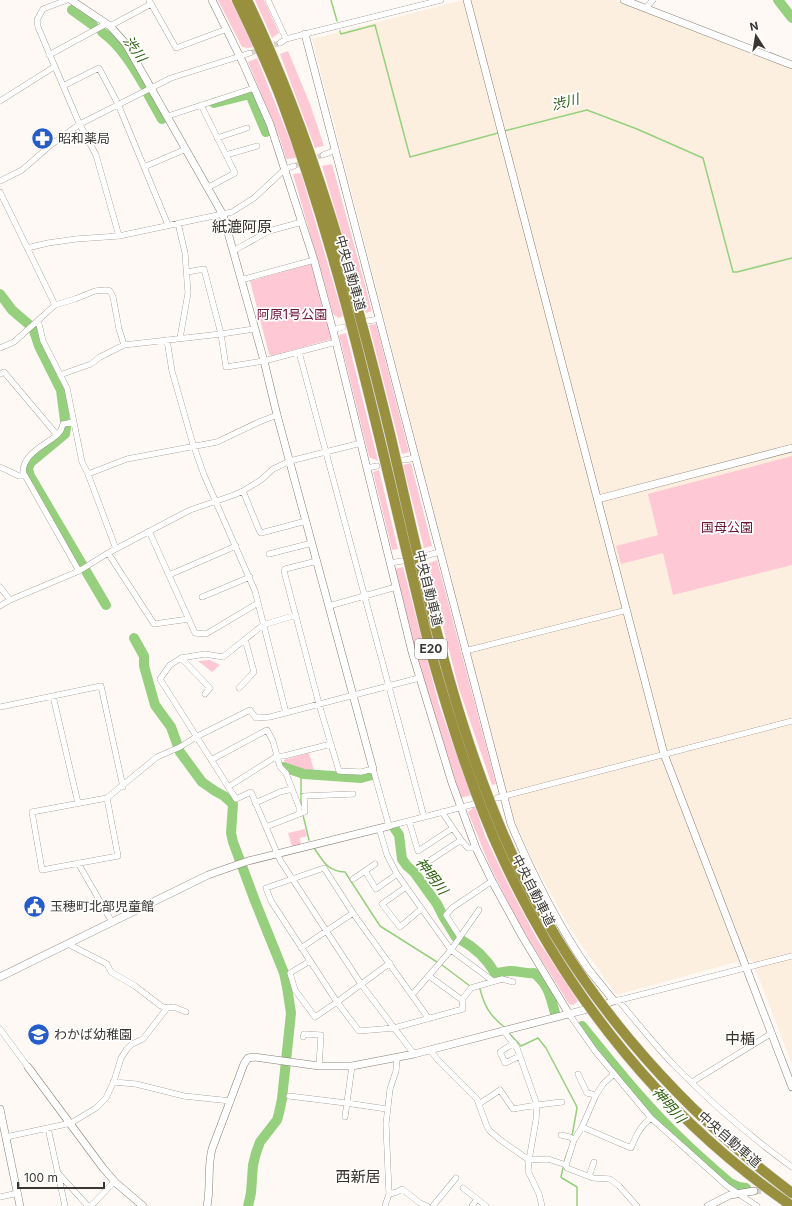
<svg xmlns="http://www.w3.org/2000/svg" width="792" height="1206" viewBox="0 0 792 1206" font-family="Inter,'Noto Sans JP',sans-serif">
  <style>
    .built { fill: #fdefe0 }
    .green { fill: #fec8d5 }
    .lines { fill: none; stroke-linecap: round; stroke-linejoin: round }
    .stream { stroke: #96d07e; stroke-width: 1.5 }
    .river { stroke: #96d07e; stroke-width: 10 }
    .minor-tunnel { stroke: #d7d2cd; stroke-width: 5.5; stroke-dasharray: 5.5 3; stroke-linecap: butt }
    .tertiary-tunnel { stroke: #d7d2cd; stroke-width: 7; stroke-dasharray: 7 3.5; stroke-linecap: butt }
    .minor-casing { stroke: #857e76; stroke-width: 6 }
    .tertiary-casing { stroke: #857e76; stroke-width: 8 }
    .motorway-casing { stroke: #d8d7d6; stroke-width: 11 }
    .minor { stroke: #fff; stroke-width: 5.5 }
    .tertiary { stroke: #fff; stroke-width: 7 }
    .motorway { stroke: #98903e; stroke-width: 10 }
    .labels { text-anchor: middle; stroke-width: 3.5; stroke-linejoin: round; paint-order: stroke }
    .shield { fill: #fff; stroke: #757370; stroke-width: 1 }
    .shield-label { font-size: 12px; font-weight: bold; fill: #3a3733 }
    .poi-label { font-size: 13px; fill: #3a3733; stroke: #fff; text-anchor: start }
    .street-label { font-size: 13px; fill: #3a3733; stroke: #fff }
    .park-label { font-size: 13px; fill: #6b1235; stroke: #fff }
    .water-label { font-size: 14px; font-style: italic; fill: #2d610e; stroke: #fff }
    .quarter-label { font-size: 15px; fill: #38322b; stroke: #fff }
  </style>
  <rect width="100%" height="100%" fill="#fef9f4"/>
  <!-- built -->
  <path class="built" d="M463 0H614L792 69V1064L751 958 616 995 571 930 537 869 514 822 312 39Z"/>
  <!-- green -->
  <path class="green" d="M218 0H231L253 47 248 48 242 47Z
    M255 0H264L279 33 272 38Z
    M288 51 310 104 324 146 315 148 280 54Z
    M257 58 297 158 286 159 280 139 248 62Z
    M332 164 372 311 366 313 322 166Z
    M301 173 343 316 339 318 333 314 293 174Z
    M311 264 332 339 271 356 269 354 250 281Z
    M376 324 409 452 402 454 369 325Z
    M346 333 378 461 369 457 339 335Z
    M792 456V565L673 595 663 553 621 564 616 546 658 535 648 494Z
    M411 463 432 546 424 548 403 465Z
    M379 470 398 549 392 550 373 472Z
    M437 560 496 784 492 785 459 689 427 564Z
    M403 567 439 705 471 795 461 798 431 705 414 645 395 569Z
    M210 660 220 665 212 672 198 661Z
    M309 753 315 774 304 773 285 766 284 760Z
    M475 806 485 836 507 882 537 939 578 1001 573 1005 569 1004 531 943 513 912 489 864 468 812Z
    M305 829 307 836 300 838 301 845 292 847 288 833Z"/>
  <g class="lines">
    <!-- stream -->
    <path class="stream" d="M331 0 337 21
      M340 31 341 34 375 25 410 157 498 133
      M504 131 587 110 637 129 703 158 733 272H737L792 258
      M301 773V805
      M303 815 309 840
      M314 848C324 862 327 871 345 872L380 926 437 962
      M442 965 470 986H471
      M480 989C485 1008 490 1015 504 1027
      M510 1034 521 1046 538 1038 546 1048 576 1105 577 1108 572 1136
      M564 1162 568 1151
      M563 1168 561 1177 562 1178 577 1187V1206"/>
    <!-- river -->
    <path class="river" d="M778 0 792 18
      M72 10 93 25
      M102 32C120 45 133 66 144 85
      M148 94 162 119 163 118
      M214 103 250 94 266 132
      M0 294 12 310 33 328 39 346 61 390 66 428 65 434 30 463 28 469 30 476 106 605
      M134 638 144 656V666L155 705 171 727 180 752 202 782 215 791 224 796 233 804 231 833 233 842 255 901 284 973 287 987 291 1013 282 1099 279 1113 277 1120 260 1142 256 1153 253 1165 251 1193 248 1206
      M283 767 304 774 361 778 372 775
      M395 829 399 835 402 859 407 866 414 872 437 904 443 916 456 937
      M461 940C476 948 486 958 495 973 501 973 506 971 511 971 519 971 526 974 534 973 549 985 550 996 555 1013
      M582 1026C611 1062 640 1098 673 1131 691 1149 710 1166 730 1183L739 1187 746 1188"/>
    <!-- minor-tunnel -->
    <path class="minor-tunnel" d="M250 53 280 43
      M294 166 323 155"/>
    <!-- tertiary-tunnel -->
    <path class="tertiary-tunnel" d="M754 1191 772 1190"/>
    <defs>
      <path id="minor" d="M67 0 43 9 37 20 38 27 79 123 96 155 119 236
        M149 0 176 48 227 29
        M268 0 286 39
        M646 8 653 0
        M110 26 151 4
        M280 43 286 39 305 34 441 0
        M49 55 106 24
        M63 86 99 68 118 104 168 225
        M0 101 54 67
        M201 105 235 173 207 188
        M168 116 254 88
        M217 138 247 128
        M226 155 257 146
        M323 155 336 150
        M144 167 186 149
        M0 181 22 170 52 144 80 124 171 78 250 53
        M0 192 55 305
        M178 223 185 253 188 293 180 338
        M27 248 48 243 76 239 119 236 232 212 254 198 285 169 294 166
        M233 251 269 231 302 222
        M187 272 204 269 221 334 226 367 264 361 336 342
        M241 280 314 260
        M38 320 43 341 67 388 82 462 88 474 116 549
        M368 321 379 319
        M333 330 343 327
        M167 340 172 371 192 441 204 475 255 591 286 713
        M0 348 14 342 55 305 75 299 95 291 106 290 110 291 113 297 119 329 124 345
        M299 352 424 817
        M0 374 4 372 57 435
        M60 375 91 364 100 357 124 345 221 334 254 329
        M74 422 63 424 61 430 57 435C45 445 23 454 23 472L79 571
        M404 460 415 458
        M0 467 19 476H25
        M367 468 377 466
        M88 474 127 459 217 442 259 422 277 415
        M243 491 259 530 261 533 306 521
        M149 531 195 633 206 634 258 603
        M108 553 154 624 189 619
        M269 554 312 543
        M425 556 439 552
        M317 561 285 569 284 571 319 704 339 771 361 772 373 769 389 826 474 804
        M390 563 402 561
        M169 575 236 546
        M0 587 10 600
        M202 597 250 577
        M0 606 10 600 79 571 108 553 190 510 234 495 243 491 261 480 273 469 290 461 361 443
        M329 606 396 587
        M296 615 263 625 223 657 205 654 181 658 170 665 160 679 236 799 251 792 280 860 361 984 414 1054
        M465 651 627 610
        M181 658 210 688 205 694
        M239 688 254 672 245 639
        M53 696 78 803
        M0 707 101 686 123 787
        M211 760 267 730 273 741 280 767 286 773 299 807V814L266 827
        M228 787 277 756H284L331 744
        M107 798 118 856 42 870 32 812 107 798 157 757 180 747 196 737 250 710 256 718 270 717 419 678
        M497 798 792 721
        M255 803 280 792 292 789
        M442 812 461 840 468 848H476
        M299 814 305 812 304 796 353 794
        M409 821 418 851 453 828
        M379 828 387 855 397 874 451 950 493 981
        M78 863 112 922
        M426 863 461 840
        M365 871 375 864
        M353 879 365 871 376 889 397 874
        M406 887 382 904 400 927 421 909
        M460 937 446 915 452 908 492 881
        M68 944 107 964 111 972 135 986 161 1006 167 1008 174 1007 186 1012
        M301 948 353 913
        M310 961 290 973 295 990 315 1017 337 1002 390 963
        M429 976 462 1000
        M412 995 451 950 479 910
        M618 1000C636 1021 653 1043 672 1063 709 1101 749 1136 792 1167
        M616 1001 792 956
        M569 1014 595 1051 651 1118 727 1186 757 1206
        M429 1019 353 913 324 868 266 888 271 901 337 1002 359 1031 394 1028 463 1009 462 1000 471 988 502 979 513 982
        M0 1029 28 1067
        M503 1030 517 1048 537 1105 536 1120 529 1160 528 1171 539 1194 542 1206
        M303 1037 304 1034 321 1035 319 1066
        M514 1043 500 1052 505 1063 520 1056
        M430 1050 438 1060 477 1099 486 1124 489 1130 499 1139 529 1160 548 1159 566 1165
        M578 1074 587 1093 596 1095
        M614 1074 603 1084 596 1095 582 1127 574 1140 566 1165 567 1168 593 1178 610 1179 619 1186 637 1206
        M113 1082 136 1084 184 1096 231 1101
        M692 1082 772 1033
        M289 1096 346 1103 387 1109
        M479 1104 500 1090 513 1109 537 1105 562 1102
        M345 1117 352 1066
        M582 1127 631 1148C636 1136 640 1126 651 1118
        M48 1128 65 1206
        M561 1135 570 1137 574 1140
        M6 1137 71 1123 96 1108 106 1098 114 1081 121 1058 127 1049 132 1044 143 1039 167 1008
        M58 1173 88 1206
        M589 1176 594 1162
        M463 1188 486 1206
        M389 1194 397 1192 402 1189 420 1203 427 1206
        M0 1197 18 1193
        M91 1206 115 1181
        M385 1206 389 1194 386 1124 390 1089 396 1071 397 1058
        M433 1206 456 1178
        M472 1206 477 1199"/>
      <path id="tertiary" d="M71 0 110 26 126 44 223 215 264 361 277 415 373 769
        M212 0 243 63 270 124 314 260 336 342 412 652 452 783 476 848 492 881 522 936 569 1014
        M467 0 664 754 792 1087
        M624 0 792 65
        M305 34 511 824C532 873 558 926 589 970 597 980 606 991 614 1001L608 1003
        M598 499 792 448
        M0 977 208 875 248 861 389 826
        M28 1067 103 1168 116 1183 143 1206
        M0 1109 20 1206
        M207 1206C211 1187 207 1168 212 1149L244 1064 248 1058 254 1057 319 1066H352L414 1054 584 1010
        M708 1206 730 1195 754 1191"/>
      <path id="motorway" d="M237 0C253 34 270 68 283 104 349 282 385 469 431 653 451 723 473 794 504 861 568 998 666 1120 792 1206
        M247 0C313 138 354 286 390 434 423 576 451 720 512 854 574 989 673 1104 792 1193"/>
    </defs>
    <!-- minor casing -->
    <use href="#minor" class="minor-casing"/>
    <!-- tertiary casing -->
    <use href="#tertiary" class="tertiary-casing"/>
    <!-- motorway casing -->
    <use href="#motorway" class="motorway-casing"/>
    <!-- minor -->
    <use href="#minor" class="minor"/>
    <!-- tertiary -->
    <use href="#tertiary" class="tertiary"/>
    <!-- motorway -->
    <use href="#motorway" class="motorway"/>
  </g>
  <!-- icons -->
  <defs>
    <symbol id="pharmacy-disc" viewBox="-11 -11 22 22"><circle r="9.5" fill="#255cc9" stroke="#fff"/><path d="M-2-6h4v4h4v4h-4v4h-4v-4h-4v-4h4Z" fill="#fff"/></symbol>
    <symbol id="civic-disc" viewBox="-11 -11 22 22"><circle r="9.5" fill="#255cc9" stroke="#fff"/><path d="M-.6-6.5H3V-4.5H.6V-3L4-1V1h2V6H-6V1h2V-1L-.6-3ZM-1.2 2.5V6h2.4V2.5Z" fill="#fff"/></symbol>
    <symbol id="school-disc" viewBox="-11 -11 22 22"><circle r="9.5" fill="#255cc9" stroke="#fff"/><path d="M0-5L7-2L0 1L-7-2ZM-4 1L0 2.5L4 1V4Q0 6-4 4Z" fill="#fff"/></symbol>
  </defs>
  <g fill-rule="evenodd">
    <use href="#pharmacy-disc" x="30" y="126" width="25" height="25"/>
    <use href="#civic-disc" x="22" y="894" width="25" height="25"/>
    <use href="#school-disc" x="26" y="1022" width="25" height="25"/>
  </g>
  <g class="labels">
    <!-- shield labels -->
    <rect class="shield" x="415" y="639" width="32" height="20" rx="3"/>
    <g class="shield-label">
      <text x="431" y="653">E20</text>
    </g>
    <!-- poi labels -->
    <g class="poi-label">
      <text x="58" y="143">昭和薬局</text>
      <text x="50" y="911">玉穂町北部児童館</text>
      <text x="54" y="1039">わかば幼稚園</text>
    </g>
    <!-- street labels -->
    <g class="street-label">
      <text transform="translate(351 273) rotate(74)" y="5">中央自動車道</text>
      <text transform="translate(429 588) rotate(76)" y="5">中央自動車道</text>
      <text transform="translate(534 890) rotate(63)" y="5">中央自動車道</text>
      <text transform="translate(730 1139) rotate(41)" y="5">中央自動車道</text>
    </g>
    <!-- park labels -->
    <g class="park-label">
      <text x="292" y="319">阿原1号公園</text>
      <text x="727" y="532">国母公園</text>
    </g>
    <!-- water labels -->
    <g class="water-label">
      <text transform="translate(135 49) rotate(54)" y="5">渋川</text>
      <text transform="translate(565 102) rotate(-14)" y="5">渋川</text>
      <text transform="translate(432 876) rotate(53)" y="5">神明川</text>
      <text transform="translate(669 1105) rotate(49)" y="5">神明川</text>
    </g>
    <!-- quarter labels -->
    <g class="quarter-label">
      <text x="242" y="232">紙漉阿原</text>
      <text x="740" y="1044">中楯</text>
      <text x="358" y="1182">西新居</text>
    </g>
  </g>
  <!-- north arrow -->
  <g transform="translate(756 36) rotate(348)" stroke="#ffffff" stroke-width="3" paint-order="stroke">
  <path d="M0-3L7 15L0 10L-7 15Z" fill="#3a3733"/>
  <text y="-6" font-size="11" font-weight="bold" text-anchor="middle" fill="#3a3733">N</text>
  </g>
  <!-- scale -->
  <path d="M18 1182v6h86v-6" fill="none" stroke="#3a3733" stroke-width="2"/>
  <text x="24" y="1182" font-size="12" fill="#3a3733" stroke="#ffffff" stroke-width="3" paint-order="stroke">100 m</text>
</svg>
